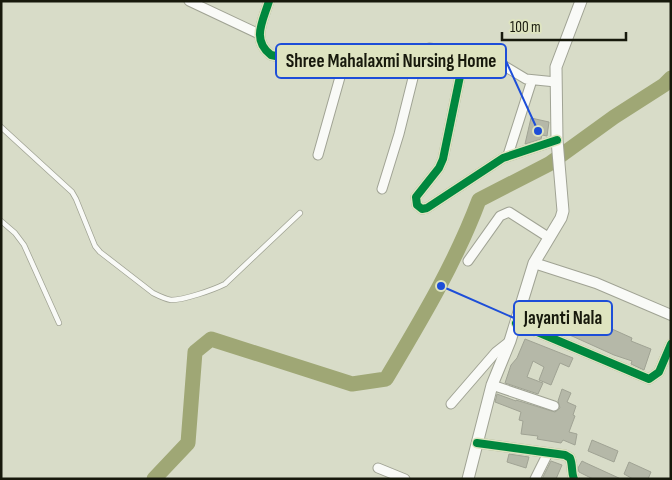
<svg xmlns="http://www.w3.org/2000/svg" width="672" height="480" viewBox="0 0 672 480" font-family="'Sofia Sans Condensed',sans-serif">
  <style>
    .lines { fill: none; stroke-linecap: round; stroke-linejoin: round }
    .river { stroke: #9fa775; stroke-width: 15 }
    .building { fill: #b5b8a8; stroke: #a0a394 }
    .service-casing { stroke: #a0a394; stroke-width: 6 }
    .minor-casing { stroke: #a0a394; stroke-width: 11 }
    .tertiary-casing { stroke: #a0a394; stroke-width: 12 }
    .secondary-casing { stroke: #a0a394; stroke-width: 13 }
    .service { stroke: #f9faf7; stroke-width: 4.5 }
    .minor { stroke: #f9faf7; stroke-width: 9 }
    .tertiary { stroke: #f9faf7; stroke-width: 10 }
    .secondary { stroke: #f9faf7; stroke-width: 11 }
    .cycleway-casing { stroke: #dee4c0; stroke-width: 11 }
    .cycleway { stroke: #00873e; stroke-width: 8 }
    .leader { fill: none; stroke: #1d4ed8; stroke-width: 2 }
    .callout-dot { fill: #1d4ed8; stroke: #dee4c0; stroke-width: 2 }
    .callout { fill: #dee4c0; stroke: #1d4ed8; stroke-width: 2 }
    .callout-label { font-size: 19px; text-anchor: middle; font-weight: bold; fill: #17190c }
  </style>
  <rect width="100%" height="100%" fill="#d8dcc8"/>
  <g class="lines">
    <!-- river -->
    <path class="river" d="M154 479 188 443 195 352 211 339 352 384 386 379C421 320 455 264 479 200L549 164 614 117 664 85 671 78"/>
  </g>
  <!-- building -->
  <path class="building" d="M531 118 549 122 547 136 542 135 541 139 525 144Z
    M536 301 552 307 553 304 563 308 562 311 612 329 632 338 631 341 651 349 644 370 631 364 632 361 614 355 572 336 526 321 529 312 531 313Z
    M525 339 573 358 569 367 560 363 551 385 539 380 544 367 533 361 527 377 543 383 538 394 505 383 511 365 517 358Z
    M562 389 571 393 567 402 576 406 573 415 575 416 569 432 577 434 575 445 563 440 561 443 537 439 538 436 521 434 523 421 519 420 521 412 495 402 497 394 516 401V400L555 412 560 408 558 401Z
    M592 440 618 451 614 462 588 451Z
    M509 454 529 457 526 468 507 462Z
    M551 461 562 465 556 479H542Z
    M582 461 586 463 621 479H593L579 472 578 468Z
    M629 462 651 472 648 479H633L624 474Z"/>
  <g class="lines">
    <defs>
      <path id="service" d="M1 127 72 192 76 199 95 246 100 252 153 293C159 296 165 299 171 300 184 300 213 290 225 284L300 213
        M1 221 15 233 24 245 59 323"/>
      <path id="minor" d="M189 1 259 34
        M269 1C263 21 251 40 271 55L342 70 415 74
        M465 52 443 159 439 168 416 197 417 205 422 209 427 208 503 158 557 140
        M318 155 342 70
        M508 155 532 80
        M382 189 399 134 418 58 424 50 429 48 486 55 526 79 556 82
        M468 261 500 216 509 212 548 237
        M516 323 649 379 659 372 671 344
        M492 385 554 406
        M451 404 496 352 510 341
        M477 443 565 455 570 458C573 465 571 472 574 479
        M378 468 405 479
        M535 479 548 453"/>
      <path id="tertiary" d="M534 263 596 283 671 315"/>
      <path id="secondary" d="M468 479 492 385 510 341 534 263 561 218 563 211 557 140 556 67 581 1"/>
    </defs>
    <!-- service casing -->
    <use href="#service" class="service-casing"/>
    <!-- minor casing -->
    <use href="#minor" class="minor-casing"/>
    <!-- tertiary casing -->
    <use href="#tertiary" class="tertiary-casing"/>
    <!-- secondary casing -->
    <use href="#secondary" class="secondary-casing"/>
    <!-- service -->
    <use href="#service" class="service"/>
    <!-- minor -->
    <use href="#minor" class="minor"/>
    <!-- tertiary -->
    <use href="#tertiary" class="tertiary"/>
    <!-- secondary -->
    <use href="#secondary" class="secondary"/>
    <defs>
      <path id="cycleway" d="M269 1C263 21 251 40 271 55L342 70 415 74
        M465 52 443 159 439 168 416 197 417 205 422 209 427 208 503 158 557 140
        M516 323 649 379 659 372 671 344
        M477 443 565 455 570 458C573 465 571 472 574 479"/>
    </defs>
    <!-- cycleway casing -->
    <use href="#cycleway" class="cycleway-casing"/>
    <!-- cycleway -->
    <use href="#cycleway" class="cycleway"/>
  </g>
  <!-- callouts -->
  <path class="leader" d="M538 131L506 61M441 286L514 318"/>
  <g class="callout-dot">
    <circle cx="538" cy="131" r="5"/>
    <circle cx="441" cy="286" r="5"/>
  </g>
  <g class="callout">
    <rect x="276" y="44" width="230" height="34" rx="5"/>
    <rect x="514" y="301" width="98" height="34" rx="5"/>
  </g>
  <g class="callout-label">
    <text x="391" y="67">Shree Mahalaxmi Nursing Home</text>
    <text x="563" y="324">Jayanti Nala</text>
  </g>
  <!-- border -->
  <rect width="672" height="480" fill="none" stroke="#17190c" stroke-width="5"/>
  <!-- scale -->
  <path d="M502 32v8h124v-8" fill="none" stroke="#17190c" stroke-width="2.5"/>
  <text x="510" y="32" font-size="15" fill="#17190c" stroke="#dee4c0" stroke-width="4" paint-order="stroke">100 m</text>
</svg>
